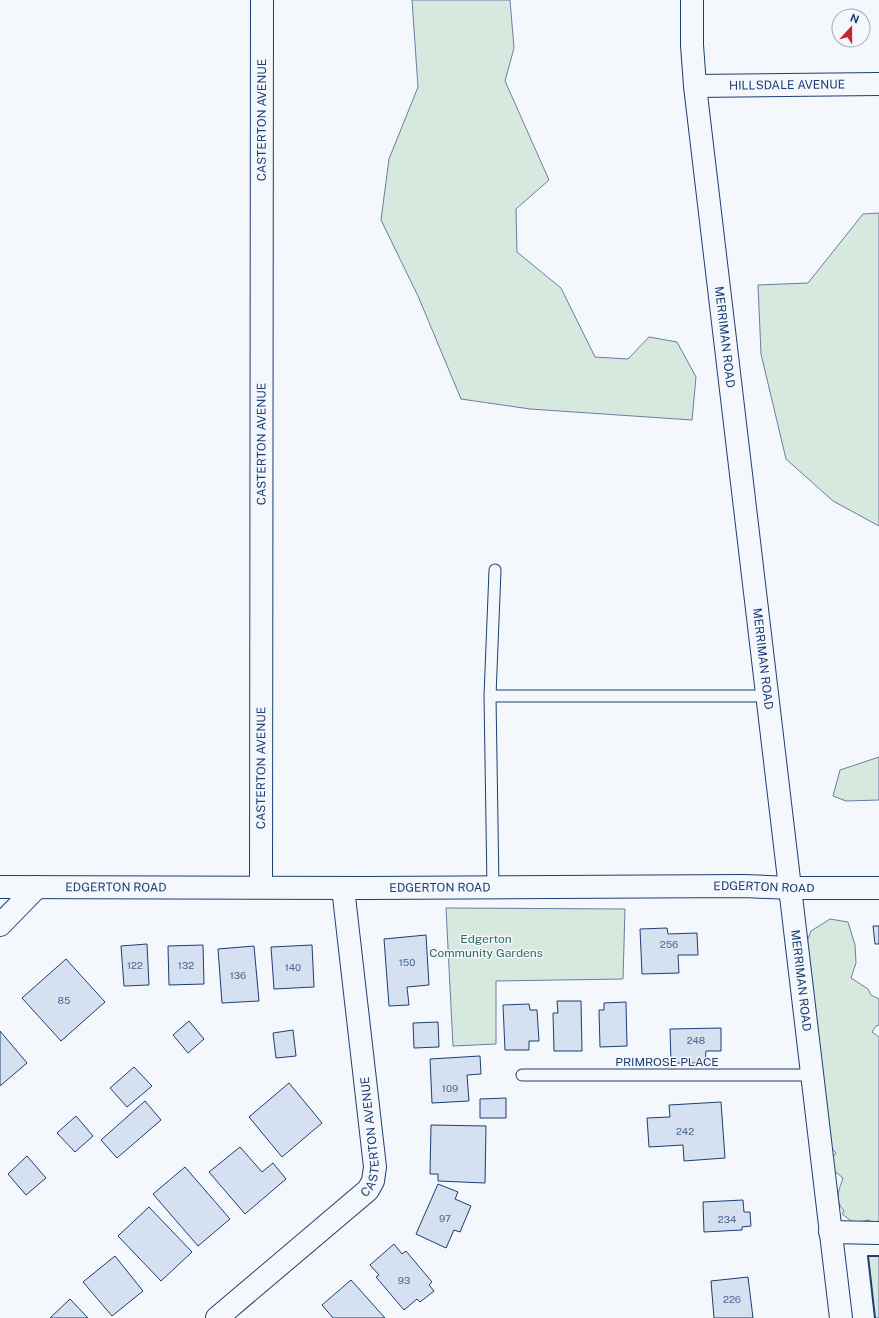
<svg xmlns="http://www.w3.org/2000/svg" width="879" height="1318" viewBox="0 0 879 1318" font-family="'Public Sans',sans-serif">
  <style>
    .green { fill: #d7e8df; stroke: #687fa3 }
    .building { fill: #d5e0f0; stroke: #1d3f73 }
    .lines { fill: none; stroke-linecap: round; stroke-linejoin: round }
    .lane-casing { stroke: #1d3f73; stroke-width: 13 }
    .street-casing { stroke: #1d3f73; stroke-width: 24 }
    .secondary-casing { stroke: #1d3f73; stroke-width: 24 }
    .lane { stroke: #f4f7fb; stroke-width: 11 }
    .street { stroke: #f4f7fb; stroke-width: 22 }
    .secondary { stroke: #f4f7fb; stroke-width: 22 }
    .wall { stroke: #1d3f73; stroke-width: 2 }
    .labels { text-anchor: middle; stroke-width: 3; stroke-linejoin: round; paint-order: stroke }
    .number-label { font-size: 10px; fill: #4b6792 }
    .street-label { font-size: 12px; fill: #1d3f73; stroke: #f4f7fb }
    .park-label { font-size: 12px; fill: #2c6c60; stroke: #f4f7fb }
  </style>
  <rect width="100%" height="100%" fill="#f4f7fb"/>
  <!-- green -->
  <path class="green" d="M412 0H510L514 48 505 81 549 180 516 209 517 252 561 288 595 357 628 359 649 337 677 342 696 377 692 420 530 409 461 399 418 296 381 220 389 159 418 87Z
    M879 213V526L833 501 786 459 761 354 758 285 808 283 863 214Z
    M879 757V800L846 801 833 796 840 770Z
    M446 908 625 909 623 979 496 981V1044L453 1046Z
    M830 919 848 922 855 945 856 963 851 978 868 989 871 995 879 999V1025L876 1026 872 1032 879 1037V1224H875L869 1220 854 1223 842 1214 844 1211C834 1200 839 1190 843 1178L832 1169 831 1159 836 1153 828 1144 804 949 811 931Z
    M868 1256H879V1318H875Z"/>
  <!-- building -->
  <path class="building" d="M873 926H879V944H875Z
    M667 928 668 934 697 933 698 955H678L679 973 642 974 640 929Z
    M426 935 429 985 407 987 409 1005 389 1006 384 939Z
    M147 944 149 985 124 986 121 946Z
    M203 945 204 984 169 985 168 946Z
    M312 945 314 987 274 989 271 947Z
    M254 946 259 1001 222 1003 218 949Z
    M66 959 105 1002 61 1041 22 998Z
    M557 1001H581L582 1051H554L553 1013H558Z
    M626 1002 627 1046 600 1047 599 1010H604V1003Z
    M529 1004 530 1010H537L539 1041H529V1050H505L503 1005Z
    M189 1021 204 1039 188 1053 173 1035Z
    M438 1022 439 1047 414 1048 413 1023Z
    M721 1028V1051H706L705 1063H671L670 1029Z
    M293 1030 296 1056 276 1058 273 1033Z
    M0 1031 27 1063 0 1086Z
    M480 1056 481 1074 467 1075 469 1101 432 1103 430 1059Z
    M134 1067 152 1086 127 1107 110 1088Z
    M289 1083 322 1123 282 1157 249 1117Z
    M506 1098V1118H480V1099Z
    M145 1101 161 1120 117 1158 101 1140Z
    M721 1102 725 1158 684 1161 683 1145 649 1147 647 1118 670 1117 669 1105Z
    M76 1116 93 1136 75 1152 57 1133Z
    M431 1125 486 1126 485 1183 438 1181V1174H430Z
    M240 1147 262 1172 273 1163 286 1179 245 1214 209 1172Z
    M27 1156 46 1178 26 1195 8 1174Z
    M185 1167 230 1219 198 1246 153 1194Z
    M438 1184 458 1192 455 1199 471 1206 460 1232 454 1230 446 1248 416 1234Z
    M743 1200 744 1212H750L751 1226 742 1227V1230L704 1232 703 1202Z
    M149 1207 192 1252 161 1281 118 1236Z
    M394 1244 402 1254 406 1251 432 1282 429 1285 434 1291 420 1302 417 1299 404 1310 376 1277 379 1275 370 1265Z
    M115 1256 143 1291 112 1316 83 1282Z
    M748 1277 753 1318H714L711 1281Z
    M351 1280 385 1318H333L322 1305Z
    M70 1299 88 1318H50Z"/>
  <g class="lines">
    <defs>
      <path id="lane" d="M490 696H768
        M493 887 490 696 495 570
        M522 1075H811"/>
      <g id="street">
        <path id="s1" d="M695 86 879 84"/>
        <path id="s2" d="M0 887 367 888 744 886 790 888H879"/>
        <path id="s3" d="M261 887 262 0"/>
        <path d="M0 925 37 887"/>
        <path d="M830 1232 879 1233"/>
        <path id="s4" d="M217 1318 368 1190 373 1181 375 1167 343 888"/>
      </g>
      <g id="secondary">
        <path id="s5" d="M692 0V45L695 86 841 1318"/>
      </g>
    </defs>
    <!-- lane casing -->
    <use href="#lane" class="lane-casing"/>
    <!-- street casing -->
    <use href="#street" class="street-casing"/>
    <!-- secondary casing -->
    <use href="#secondary" class="secondary-casing"/>
    <!-- lane -->
    <use href="#lane" class="lane"/>
    <!-- street -->
    <use href="#street" class="street"/>
    <!-- secondary -->
    <use href="#secondary" class="secondary"/>
    <!-- wall -->
    <path class="wall" d="M875 1318 868 1256H879"/>
  </g>
  <g class="labels">
    <!-- number labels -->
    <g class="number-label">
      <text x="669" y="948">256</text>
      <text x="407" y="966">150</text>
      <text x="135" y="969">122</text>
      <text x="186" y="969">132</text>
      <text x="293" y="971">140</text>
      <text x="238" y="979">136</text>
      <text x="64" y="1004">85</text>
      <text x="696" y="1044">248</text>
      <text x="450" y="1092">109</text>
      <text x="685" y="1135">242</text>
      <text x="445" y="1222">97</text>
      <text x="727" y="1223">234</text>
      <text x="404" y="1284">93</text>
      <text x="732" y="1303">226</text>
    </g>
    <!-- street labels -->
    <g class="street-label">
      <text dy="4" stroke="none"><textPath href="#s1" startOffset="92">HILLSDALE AVENUE</textPath></text>
      <text dy="4" stroke="none"><textPath href="#s3" startOffset="767">CASTERTON AVENUE</textPath></text>
      <text dy="4" stroke="none"><textPath href="#s5" startOffset="339">MERRIMAN ROAD</textPath></text>
      <text dy="4" stroke="none"><textPath href="#s3" startOffset="443">CASTERTON AVENUE</textPath></text>
      <text dy="4" stroke="none"><textPath href="#s5" startOffset="663">MERRIMAN ROAD</textPath></text>
      <text dy="4" stroke="none"><textPath href="#s3" startOffset="119">CASTERTON AVENUE</textPath></text>
      <text dy="4" stroke="none"><textPath href="#s2" startOffset="116">EDGERTON ROAD</textPath></text>
      <text dy="4" stroke="none"><textPath href="#s2" startOffset="440">EDGERTON ROAD</textPath></text>
      <text dy="4" stroke="none"><textPath href="#s2" startOffset="764">EDGERTON ROAD</textPath></text>
      <text dy="4" stroke="none"><textPath href="#s5" startOffset="987">MERRIMAN ROAD</textPath></text>
      <text x="667" y="1066">PRIMROSE PLACE</text>
      <text dy="4" stroke="none"><textPath href="#s4" startOffset="252">CASTERTON AVENUE</textPath></text>
    </g>
    <!-- park labels -->
    <g class="park-label">
      <text x="486" y="943">Edgerton<tspan x="486" dy="14">Community Gardens</tspan></text>
    </g>
  </g>
  <!-- north arrow -->
  <g transform="translate(851 28) rotate(21)"><circle r="19" fill="#f4f7fb" stroke="#9eadc5"/>
  <path d="M0-3L7 15L0 10L-7 15Z" fill="#c62828"/>
  <text y="-6" font-size="11" font-weight="bold" text-anchor="middle" fill="#1d3f73">N</text>
  </g>
</svg>
